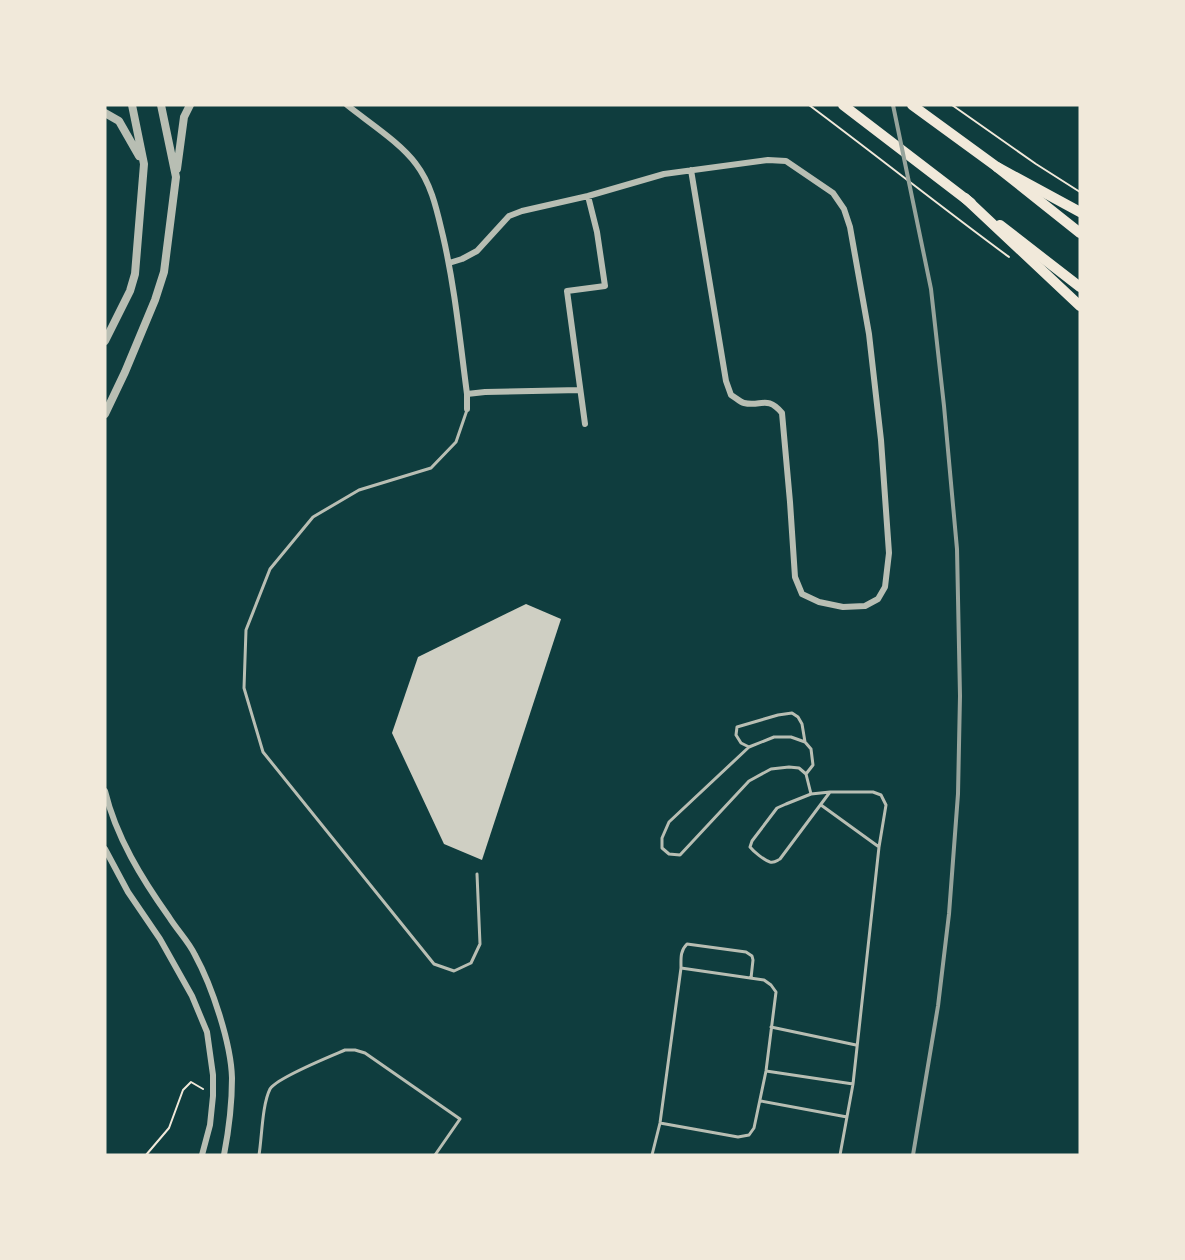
<svg xmlns="http://www.w3.org/2000/svg" width="1185" height="1260" viewBox="0 0 1185 1260" font-family="Quicksand,sans-serif">
  <style>
    .building { fill: #cfcfc3 }
    .lines { fill: none; stroke-linecap: round; stroke-linejoin: round }
    .path { stroke: #f1e9da; stroke-width: 2 }
    .service { stroke: #b8beb3; stroke-width: 3 }
    .minor { stroke: #b8beb3; stroke-width: 6 }
    .tertiary { stroke: #b8beb3; stroke-width: 8 }
    .primary { stroke: #f1e9da; stroke-width: 10 }
    .trunk { stroke: #f1e9da; stroke-width: 10 }
    .rail { stroke: #97a49c; stroke-width: 4 }
  </style>
  <rect width="100%" height="100%" fill="#0f3d3e"/>
  <!-- building -->
  <path class="building" d="M526 604 561 619 482 860 444 844 392 733 418 657Z"/>
  <g class="lines">
    <!-- path -->
    <path class="path" d="M809 105C876 155 941 207 1009 257
      M952 105 1036 164 1080 192
      M146 1155 169 1128 183 1090 191 1082 203 1089"/>
    <!-- service -->
    <path class="service" d="M467 410 456 442 431 468 359 490 313 517 270 569 246 630 244 688 263 752 434 964 454 971 471 963 480 944 477 874
      M749 747 741 743 736 735 737 727 778 715 792 713 798 717 802 724 805 742
      M806 774 813 765 811 749 805 742 791 737H774L749 747 669 822 662 838V848L669 854 680 855 749 781 771 769 789 767 799 768 806 774 811 794
      M830 792 780 859C776 861 775 863 770 862 764 860 754 852 750 847L752 841 777 808 786 804 811 794 830 792H873L881 795 886 805 879 847 853 1084 840 1155
      M821 805 879 847
      M771 1027 856 1045
      M766 1071 853 1084
      M761 1101 847 1117
      M660 1123 738 1137 749 1135 754 1128 766 1071 776 992 771 985 764 980 681 968
      M259 1155C262 1137 262 1105 270 1089 276 1078 331 1056 345 1050H355L365 1053 460 1119 435 1155
      M652 1155 660 1123 681 968C681 958 680 951 687 944L746 952 752 956 753 960 751 978"/>
    <!-- minor -->
    <path class="minor" d="M347 105C368 122 401 143 416 164 432 185 437 211 443 236 455 288 460 341 467 394V409
      M449 263 462 259 477 251 509 216 522 211 588 196 664 174 768 160 786 161 833 193 844 209 850 227 869 334 881 440 889 553 885 587 878 599 865 606 843 607 819 602 802 594 795 577 790 502 782 413C767 395 761 407 744 403 740 402 735 397 731 395L726 381 691 170
      M467 394 485 392 580 390
      M585 424 567 291 605 286 597 232 588 196
      M105 791C116 837 142 879 169 917 177 930 189 942 195 955 212 986 231 1043 232 1078 232 1104 229 1129 224 1155
      M105 849 128 892 160 939 192 996 207 1032 213 1075V1096L210 1125 202 1155"/>
    <!-- tertiary -->
    <path class="tertiary" d="M105 113 119 121 139 156
      M177 169 184 117 190 105
      M105 341 130 291 135 274 144 164 132 105
      M105 414 125 372 155 300 164 272 176 177 161 105"/>
    <!-- primary -->
    <path class="primary" d="M843 105 971 203
      M912 105 997 167 1080 233
      M1000 225 1080 287"/>
    <!-- trunk -->
    <path class="trunk" d="M997 167 1080 212
      M965 198 1080 306"/>
    <!-- rail -->
    <path class="rail" d="M893 105 931 289 944 406 957 549 960 696 958 794 949 914 938 1006 913 1155"/>
  </g>
  <!-- border -->
  <rect width="1185" height="1260" fill="none" stroke="#f1e9da" stroke-width="213"/>
</svg>
